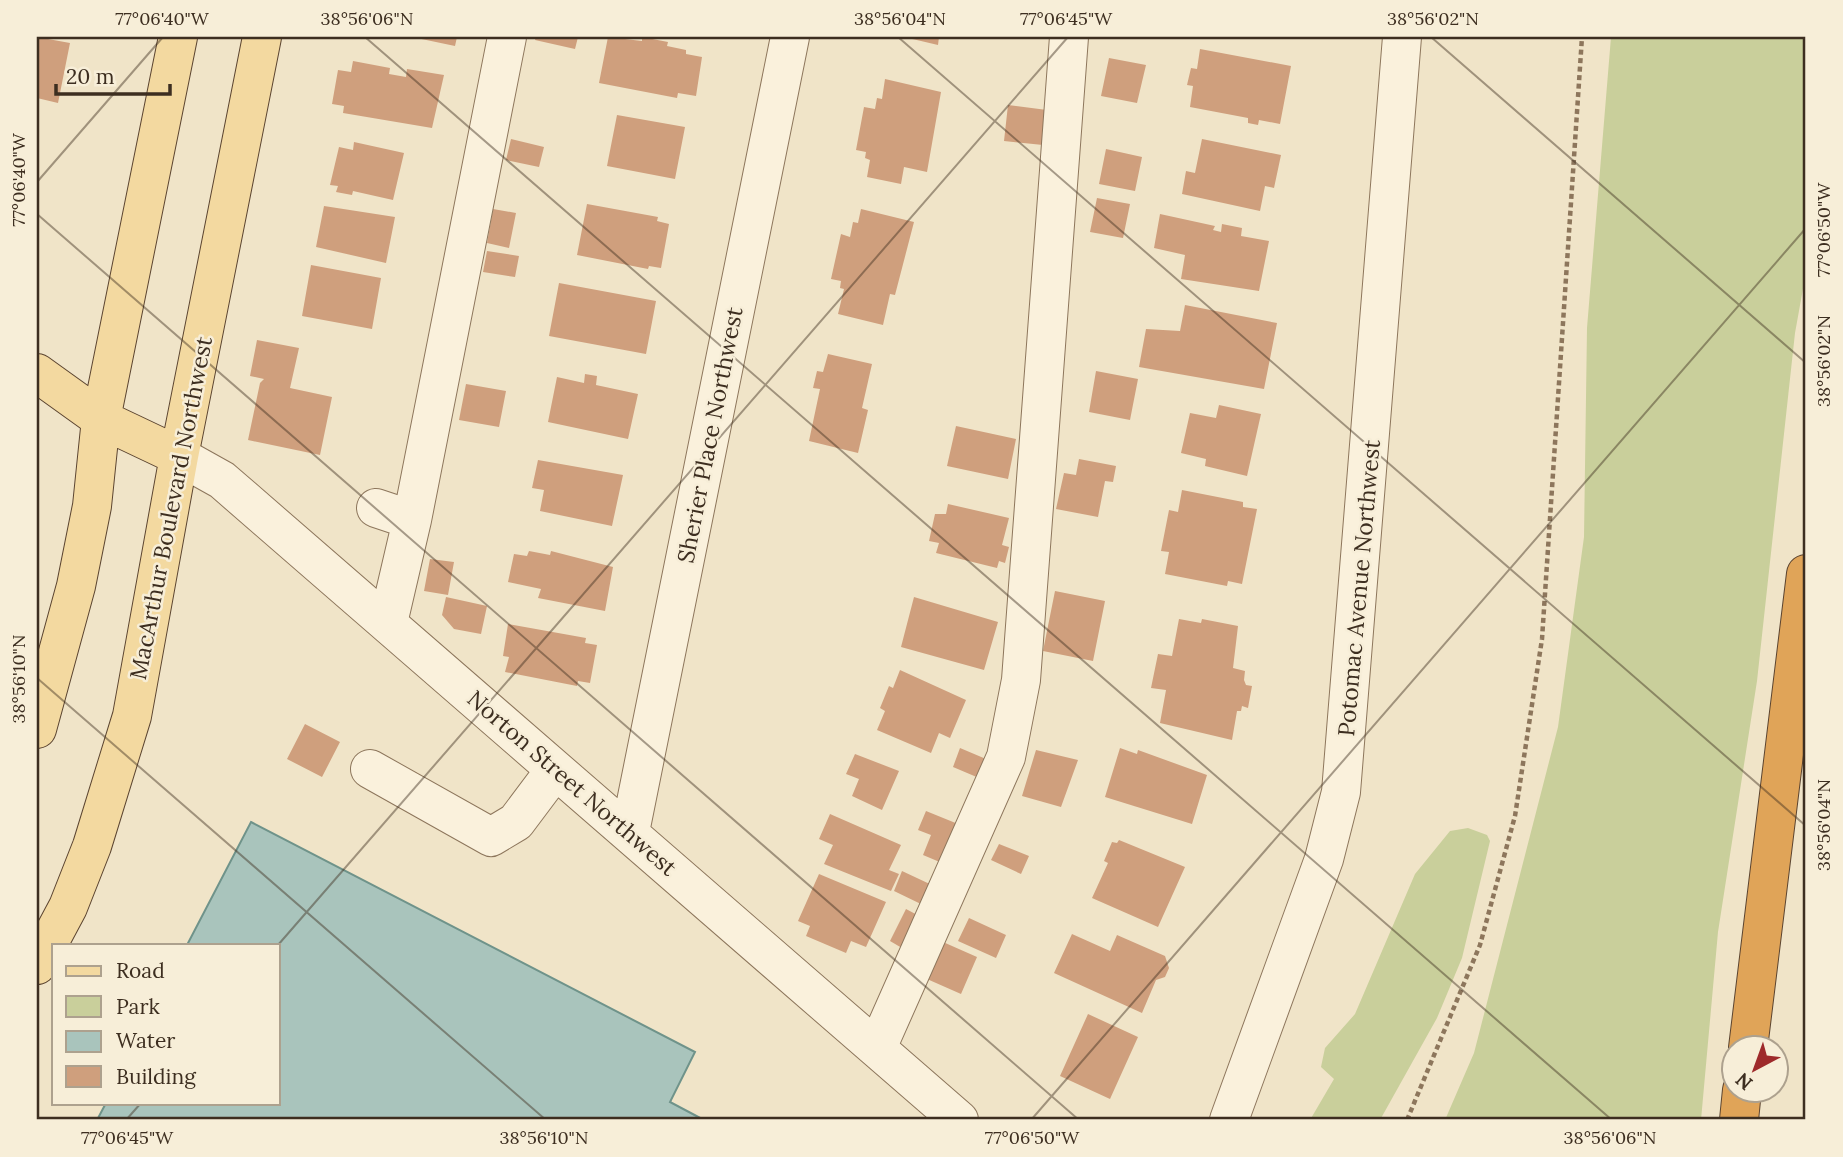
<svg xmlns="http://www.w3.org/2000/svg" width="1843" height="1157" viewBox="0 0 1843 1157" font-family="Lora,serif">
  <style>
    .green { fill: #c9cf9b }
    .water { fill: #a9c4bc; stroke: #6f938a; stroke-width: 2 }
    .building { fill: #cf9f7d }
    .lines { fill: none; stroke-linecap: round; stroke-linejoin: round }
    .minor-casing { stroke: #8d765c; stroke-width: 40 }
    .major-casing { stroke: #5b4430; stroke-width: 40 }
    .highway-casing { stroke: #5b4430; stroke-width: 40 }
    .path { stroke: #8d765c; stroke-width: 4.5; stroke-dasharray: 5 3.5; stroke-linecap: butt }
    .minor { stroke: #faf1dc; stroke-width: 38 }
    .major { stroke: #f3d9a0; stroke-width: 38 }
    .highway { stroke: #e0a458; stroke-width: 38 }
    .ticks { fill: none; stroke: #3d2e20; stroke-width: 2; stroke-opacity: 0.45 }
    .labels { text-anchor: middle; stroke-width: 5; stroke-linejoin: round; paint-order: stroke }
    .street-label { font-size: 23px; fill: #3d2e20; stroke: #f7eed8 }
    .neatline { fill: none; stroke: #3d2e20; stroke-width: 2.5 }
    .ticks-label { font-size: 18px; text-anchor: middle; fill: #3d2e20 }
  </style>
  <rect width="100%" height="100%" fill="#f0e4c8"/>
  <!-- green -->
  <path class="green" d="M1611 37H1806V272L1795 333 1757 681 1718 932 1701 1120H1445L1474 1053 1558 727 1584 537 1587 328Z
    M1468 828 1487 835 1490 841 1462 958 1437 1018 1380 1120H1310L1334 1079 1321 1067 1325 1048 1355 1014 1415 874 1450 831Z"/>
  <!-- water -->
  <path class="water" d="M251 822 695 1052 670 1102 704 1120H97L106 1103H278V945H187Z"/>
  <!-- building -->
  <path class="building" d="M37 37 70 43 58 103 37 98Z
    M412 37H457L455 46Z
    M536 37H578L575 49 535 40Z
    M608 37 642 41V37L668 42 667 46 686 50V54L702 57 696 96 678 93 677 98 599 83Z
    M904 37H939L938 45Z
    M1200 49 1291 66 1280 124 1259 120 1258 125 1248 123V118L1190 107 1193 86 1187 85 1191 68 1197 69Z
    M1109 58 1146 65 1137 103 1101 96Z
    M353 61 390 68 389 74 406 77 407 69 444 75 432 128 343 113 344 106 332 104 338 70 351 72Z
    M885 79 941 92 927 172 904 167 901 184 867 177 870 160 865 158 866 152 856 150 864 107 875 109 877 98 882 99Z
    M1008 105 1047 110 1043 145 1004 141Z
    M617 115 685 127 675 179 607 166Z
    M511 139 544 147 539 167 506 160Z
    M1202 139 1281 155 1274 188 1265 186 1260 211 1182 194 1186 171 1195 173Z
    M354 142 404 153 393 200 353 191 352 195 336 192 338 186 330 185 339 147 353 150Z
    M1106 149 1142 157 1135 191 1099 184Z
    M1097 198 1130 204 1123 238 1090 232Z
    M587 204 658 217 657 221 669 224 661 268 649 266 648 269 577 255Z
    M324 206 395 217 386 263 316 247Z
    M493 209 516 213 509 248 487 243Z
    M861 209 914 222 895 295 890 294 883 325 838 314 844 289 840 288 841 281 831 279 841 234 850 237 853 222 858 223Z
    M1160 214 1215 226 1213 230 1221 232 1222 224 1242 228 1241 236 1269 241 1259 291 1181 279 1185 255 1154 248Z
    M487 251 519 256 515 277 483 272Z
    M311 265 381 278 372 329 302 316Z
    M559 283 656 301 646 354 549 336Z
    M1185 305 1277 323 1264 389 1139 367 1146 329 1180 331Z
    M257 340 299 348 290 388 332 397 320 455 248 440 260 383 264 379 250 376Z
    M828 354 872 364 862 408 868 410 858 453 809 441 820 389 813 388 817 371 823 372Z
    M1096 371 1138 379 1130 420 1089 412Z
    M585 374 597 376 596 385 638 394 628 439 548 422 557 377 584 383Z
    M466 384 506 391 499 427 459 420Z
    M1219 405 1261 414 1247 476 1205 466 1206 459 1181 453 1190 413 1216 418Z
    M956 426 1016 439 1008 479 947 466Z
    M1079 459 1116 466 1113 482 1105 481 1098 517 1056 509 1064 473 1076 475Z
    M538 460 623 475 612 526 540 511 544 490 532 488Z
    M1182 490 1243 502V507L1257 509 1242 584 1228 581 1227 586 1165 574 1169 552 1161 551 1169 510 1178 512Z
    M948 504 1009 518 1002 545 1009 547 1005 563 999 561 997 568 936 553 939 543 929 541 935 514H946Z
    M529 551 550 555 551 551 613 567 605 611 538 598 541 589 508 582 514 554 527 556Z
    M430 559 454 562 448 595 424 591Z
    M1055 591 1105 601 1093 661 1043 651Z
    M446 597 487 606 481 634 454 629 442 615Z
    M914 597 998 622 984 670 901 647Z
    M1179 619 1201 623 1202 619 1238 626 1233 668 1245 671 1244 680 1246 685 1252 686 1248 708 1242 706 1241 711H1237L1232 740 1160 723 1166 690 1151 688 1158 654 1172 656Z
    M508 624 586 638 585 643 597 645 590 683 578 681 577 686 505 672 509 657 503 656Z
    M900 670 966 700 950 738 939 733 931 753 877 730 885 711 880 708 889 686 893 688Z
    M305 724 340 742 322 777 287 759Z
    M960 748 986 759 979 778 953 767Z
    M1120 748 1137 754 1138 750 1207 775 1192 824 1105 797Z
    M1036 750 1078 760 1061 807 1022 796Z
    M855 754 899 771 882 810 852 796 859 779 846 774Z
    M926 811 958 824 954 868 923 855 931 835 918 830Z
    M830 814 901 845 889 870 899 874 891 891 824 864 833 845 819 839Z
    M1119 840 1185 867 1158 927 1092 898 1108 863 1104 861 1112 842 1117 843Z
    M999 844 1029 856 1021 874 991 860Z
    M902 871 934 886 925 906 894 891Z
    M819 874 886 902 866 947 851 941 846 953 806 936 810 926 798 921Z
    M906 909 923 918 907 951 890 941Z
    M969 918 1006 935 996 958 958 941Z
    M1072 934 1110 951 1117 935 1165 956 1169 968 1165 977 1156 980 1142 1013 1054 973Z
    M943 942 977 957 961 994 927 979Z
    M1088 1014 1138 1037 1110 1099 1060 1076Z"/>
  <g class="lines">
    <defs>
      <path id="minor" d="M179 456 222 480 959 1120
        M376 508 412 520
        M388 623 412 520 507 37
        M370 769 491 837 516 822 555 770
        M630 832 790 37
        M877 1048 1006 757 1021 680 1069 37
        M1229 1120 1324 859 1341 792 1402 37"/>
      <path id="major" d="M37 373 101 419 179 456
        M37 729 76 586 92 506 101 419 178 37
        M37 965 68 907 92 846 132 716 179 456 262 37"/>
      <path id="highway" d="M1748 1048 1806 574
        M1739 1120 1742 1090"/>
    </defs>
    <!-- minor casing -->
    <use href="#minor" class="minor-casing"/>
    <!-- major casing -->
    <use href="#major" class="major-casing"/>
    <!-- highway casing -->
    <use href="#highway" class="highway-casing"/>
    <!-- path -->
    <path class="path" d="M1407 1120 1480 945 1515 816 1542 639 1582 37"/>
    <!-- minor -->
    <use href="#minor" class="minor"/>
    <!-- major -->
    <use href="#major" class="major"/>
    <!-- highway -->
    <use href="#highway" class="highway"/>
  </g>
  <!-- ticks -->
  <path class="ticks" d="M365 37 1612 1120M898 37 1806 826M1431 37 1806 363M37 182 163 37M37 214 1079 1120M37 678 546 1120M278 945 1068 37M126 1120 141 1103M1031 1120 1806 228"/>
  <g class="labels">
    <!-- street labels -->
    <g class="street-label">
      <text transform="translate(710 435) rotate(-79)" y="8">Sherier Place Northwest</text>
      <text transform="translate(171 508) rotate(-79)" y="8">MacArthur Boulevard Northwest</text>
      <text transform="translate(1359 588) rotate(-85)" y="8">Potomac Avenue Northwest</text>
      <text transform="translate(572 783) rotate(41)" y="8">Norton Street Northwest</text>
    </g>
  </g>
  <!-- border -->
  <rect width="1843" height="1157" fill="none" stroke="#f7eed8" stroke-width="77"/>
  <!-- legend -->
  <rect x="52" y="944" width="228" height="161" fill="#f7eed8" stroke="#ada18e" stroke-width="2"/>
  <rect x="66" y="966" width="35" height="10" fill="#f3d9a0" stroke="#ada18e" stroke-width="2"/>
  <text x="116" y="978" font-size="21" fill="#3d2e20">Road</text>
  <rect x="66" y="996" width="35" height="21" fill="#c9cf9b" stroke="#ada18e" stroke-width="2"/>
  <text x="116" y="1014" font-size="21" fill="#3d2e20">Park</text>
  <rect x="66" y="1031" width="35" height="21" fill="#a9c4bc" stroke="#ada18e" stroke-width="2"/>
  <text x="116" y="1048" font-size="21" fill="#3d2e20">Water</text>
  <rect x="66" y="1066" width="35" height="21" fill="#cf9f7d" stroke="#ada18e" stroke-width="2"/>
  <text x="116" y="1084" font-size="21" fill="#3d2e20">Building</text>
  <!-- north arrow -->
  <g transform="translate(1755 1069) rotate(221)"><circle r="33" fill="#f7eed8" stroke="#ada18e" stroke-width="2"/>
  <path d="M0-5L12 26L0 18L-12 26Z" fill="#9e2a2b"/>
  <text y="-10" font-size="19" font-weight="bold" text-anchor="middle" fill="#3d2e20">N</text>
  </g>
  <!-- scale -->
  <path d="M56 84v10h114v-10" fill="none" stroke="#3d2e20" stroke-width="3.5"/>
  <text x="66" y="84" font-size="21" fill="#3d2e20" stroke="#f7eed8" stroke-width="5" paint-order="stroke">20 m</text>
  <rect x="38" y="38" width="1766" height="1080" class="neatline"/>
  <g class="ticks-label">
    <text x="162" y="25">77°06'40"W</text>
    <text x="367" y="25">38°56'06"N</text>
    <text x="900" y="25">38°56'04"N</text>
    <text x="1066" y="25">77°06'45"W</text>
    <text x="1433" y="25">38°56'02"N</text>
    <text transform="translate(19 180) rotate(-90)" y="6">77°06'40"W</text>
    <text transform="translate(1824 230) rotate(-90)" y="6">77°06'50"W</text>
    <text transform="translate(1824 361) rotate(-90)" y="6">38°56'02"N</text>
    <text transform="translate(19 679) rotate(-90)" y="6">38°56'10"N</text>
    <text transform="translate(1824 825) rotate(-90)" y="6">38°56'04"N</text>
    <text x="127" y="1144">77°06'45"W</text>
    <text x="544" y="1144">38°56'10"N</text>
    <text x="1032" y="1144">77°06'50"W</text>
    <text x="1610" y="1144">38°56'06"N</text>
  </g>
</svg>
